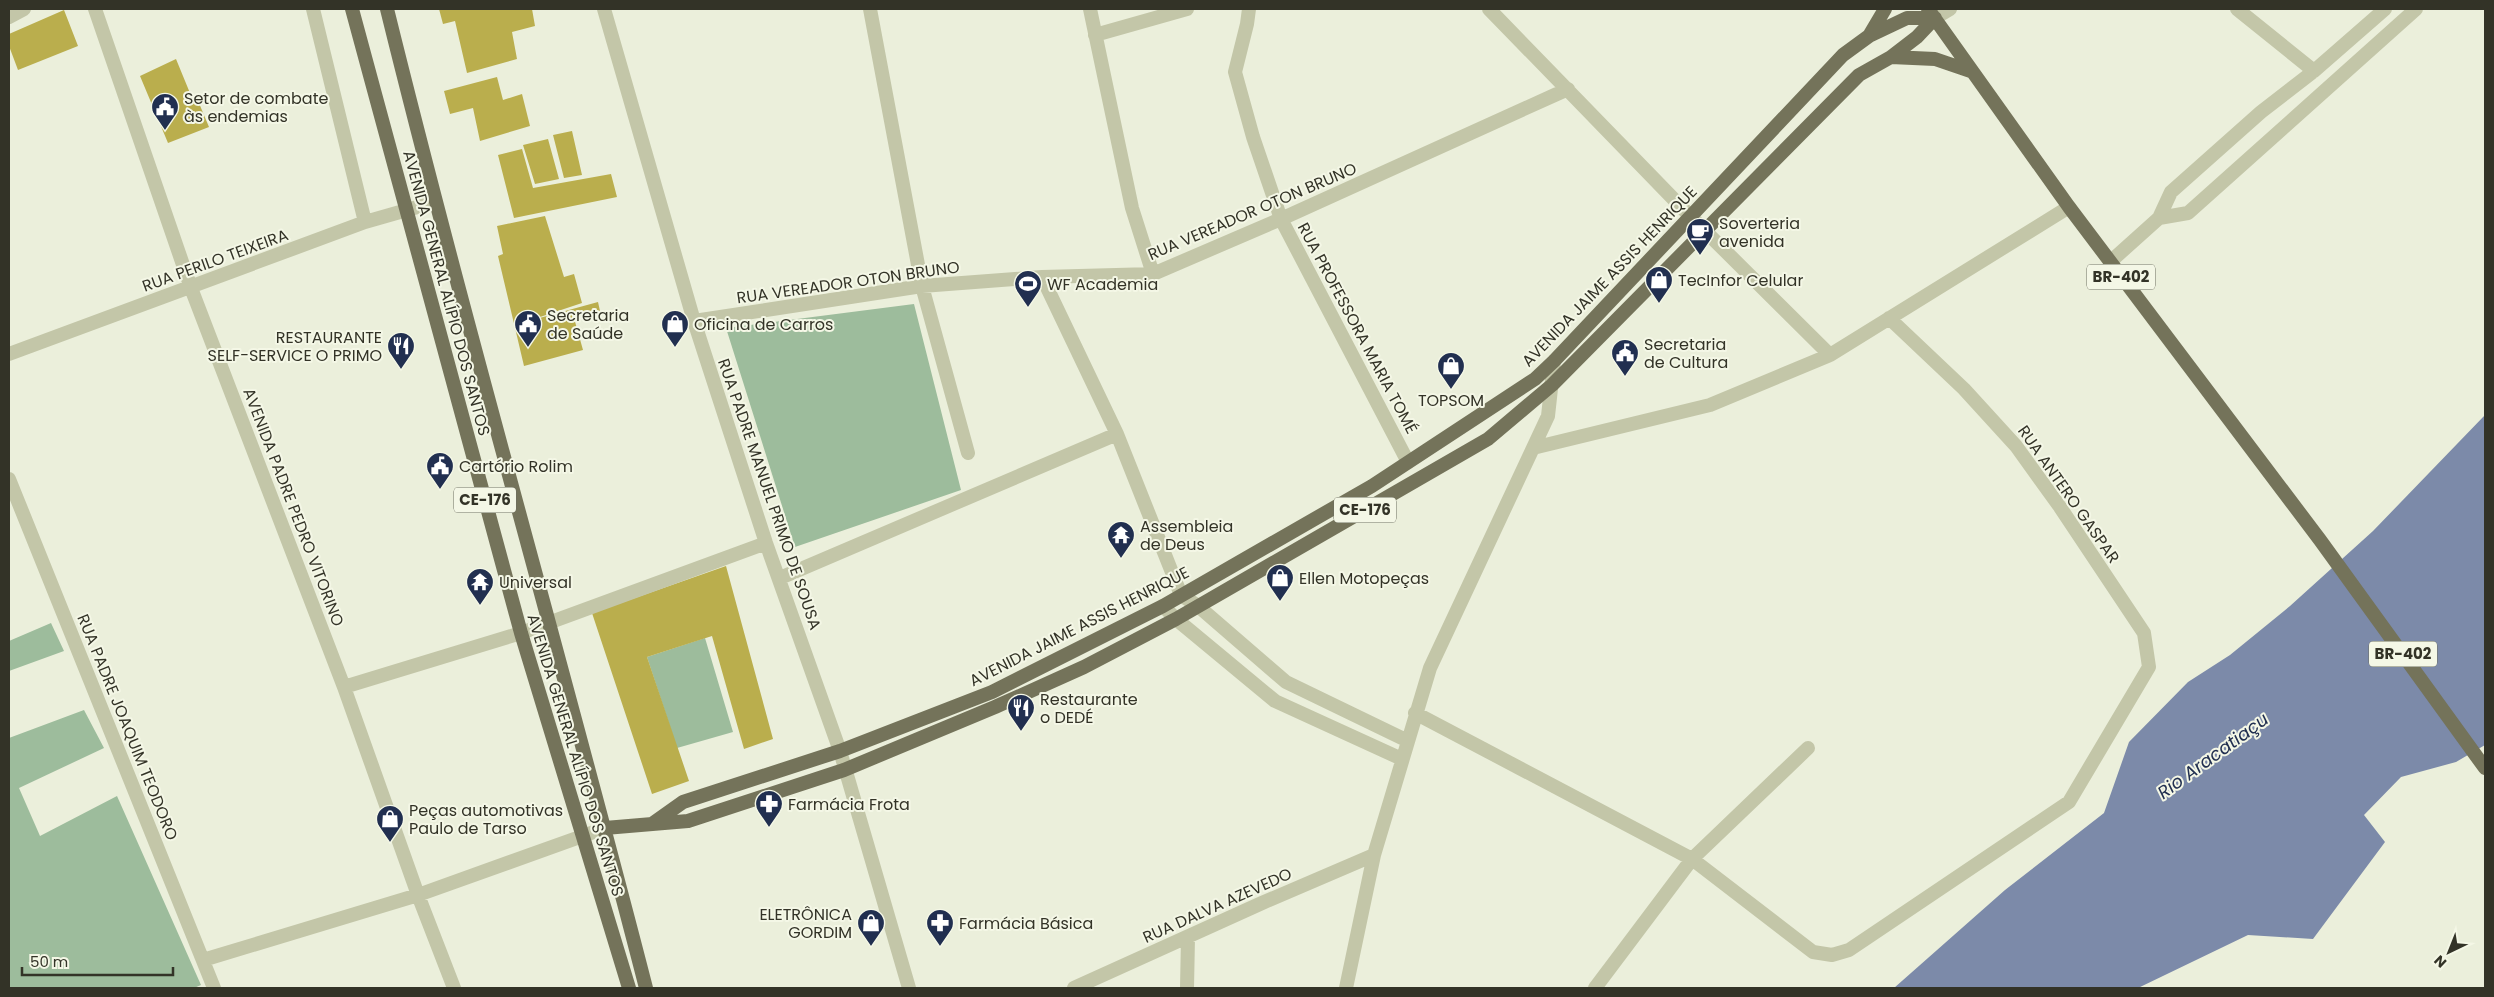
<svg xmlns="http://www.w3.org/2000/svg" width="2494" height="997" viewBox="0 0 2494 997" font-family="Poppins,sans-serif">
  <style>
    .green { fill: #9dbc9c }
    .water { fill: #7c8aa9 }
    .building { fill: #baae4d }
    .lines { fill: none; stroke-linecap: round; stroke-linejoin: round }
    .minor { stroke: #c3c6a8; stroke-width: 14 }
    .primary { stroke: #74735a; stroke-width: 14 }
    .labels { text-anchor: middle; stroke-width: 4; stroke-linejoin: round; paint-order: stroke }
    .shield { fill: #f4f7e6; stroke: #6d6e60; stroke-width: 1 }
    .shield-label { font-size: 15px; font-weight: bold; fill: #333327 }
    .poi-label { font-size: 16px; fill: #333327; stroke: #f4f7e6; text-anchor: start }
    .street-label { font-size: 16px; fill: #333327; stroke: #f4f7e6 }
    .water-label { font-size: 18px; font-style: italic; fill: #212f50; stroke: #f4f7e6 }
  </style>
  <rect width="100%" height="100%" fill="#ebefdb"/>
  <!-- green -->
  <path class="green" d="M914 304 961 490 795 547 726 328Z
    M51 623 64 651 9 671V641Z
    M705 638 733 732 677 748 647 657Z
    M84 710 104 748 19 788 40 836 117 796 201 985 194 988H9V738Z"/>
  <!-- water -->
  <path class="water" d="M2485 415V745L2456 762 2401 777 2364 815 2385 842 2313 939 2248 935 2138 988H1894L2005 890 2104 813 2129 742 2188 682 2230 655 2290 606 2373 531Z"/>
  <!-- building -->
  <path class="building" d="M439 9H532L535 26 512 32 517 59 467 73 455 21 443 24Z
    M64 10 78 46 18 70 9 46V34Z
    M176 59 192 98 196 96 209 127 168 143 140 76Z
    M497 77 503 100 522 94 530 126 480 141 473 108 450 114 444 91Z
    M572 131 582 175 564 178 553 135Z
    M548 139 559 179 535 184 523 145Z
    M522 149 533 188 611 174 617 197 514 218 498 155Z
    M545 216 564 277 574 274 582 303 525 322 598 302 600 311 574 318 583 350 524 366 498 256 503 254 497 226Z
    M726 566 773 739 744 749 712 636 647 657 689 781 652 794 592 613Z"/>
  <g class="lines">
    <!-- minor -->
    <path class="minor" d="M95 9 191 288 344 687 418 895 454 988
      M313 9 365 222
      M604 9 694 321 766 543 840 751 909 988
      M870 9 922 286 968 453
      M1090 9 1132 208 1153 274
      M1249 9 1247 24 1235 72 1253 137 1281 219 1408 462
      M1489 9 1691 217 1830 355
      M2237 9 2314 71
      M9 17 24 9
      M1935 18 1950 9
      M1095 35 1187 9
      M2159 218 2188 213 2416 9
      M2110 262 2159 218 2171 192 2261 112 2314 71 2385 9
      M1042 277 1117 434 1181 595 1198 606 1286 682 1408 741
      M694 321 922 286 1042 277 1153 274 1281 219 1568 89
      M9 354 365 222 435 202
      M1533 448 1710 405 1830 355 2069 207
      M9 479 214 988
      M780 578 1117 434
      M1163 606 1176 619 1275 701 1402 759
      M344 687 521 633 766 543
      M1415 713 1692 859 1813 952 1832 955 1849 950 2069 802 2149 667 2144 633 2060 507 2016 446 1964 389 1889 318
      M203 960 418 895 605 828
      M1074 988 1262 903 1374 855
      M1187 988 1188 937
      M1346 988 1374 855 1430 668 1548 416 1554 361
      M1595 988 1692 859 1808 748"/>
    <!-- primary -->
    <path class="primary" d="M352 9 521 633 629 988
      M387 9C468 337 562 661 646 988
      M1928 9 2069 207 2320 540 2485 768
      M1869 36 1907 18H1935
      M1891 57 1917 37 1935 18
      M652 824 683 802 840 751 992 692 1163 606 1372 486 1535 379 1554 361 1843 55 1869 36 1885 9
      M605 828 688 821 844 770 995 707 1084 667 1176 619 1488 439 1552 385 1859 75 1891 57 1935 59 1973 72"/>
  </g>
  <!-- icons -->
  <defs>
    <symbol id="civic-pin" viewBox="-11 -11 22 30"><path d="M0 17L-7.5 6A9.5 9.5 0 1 1 7.5 6Z" fill="#212f50" stroke="#f4f7e6"/><path d="M-.6-6.5H3V-4.5H.6V-3L4-1V1h2V6H-6V1h2V-1L-.6-3ZM-1.2 2.5V6h2.4V2.5Z" fill="#fff"/></symbol>
    <symbol id="cafe-pin" viewBox="-11 -11 22 30"><path d="M0 17L-7.5 6A9.5 9.5 0 1 1 7.5 6Z" fill="#212f50" stroke="#f4f7e6"/><path d="M-5.5-4.5H6V0H3Q3 3.5 0 3.5H-2.5Q-5.5 3.5-5.5 0ZM3-3.2v2h1.7v-2ZM-6 4.5H4V6H-6Z" fill="#fff"/></symbol>
    <symbol id="shop-pin" viewBox="-11 -11 22 30"><path d="M0 17L-7.5 6A9.5 9.5 0 1 1 7.5 6Z" fill="#212f50" stroke="#f4f7e6"/><path d="M-5-2.5h2.3a2.7 3.5 0 0 1 5.4 0H5L5.5 6h-11ZM-1.5-2.5h3a1.5 2.3 0 0 0-3 0Z" fill="#fff"/></symbol>
    <symbol id="stadium-pin" viewBox="-11 -11 22 30"><path d="M0 17L-7.5 6A9.5 9.5 0 1 1 7.5 6Z" fill="#212f50" stroke="#f4f7e6"/><path d="M0-5a6.5 5 0 1 0 0 10a6.5 5 0 1 0 0-10ZM-3.5-1.8h7v3.6h-7Z" fill="#fff"/></symbol>
    <symbol id="restaurant-pin" viewBox="-11 -11 22 30"><path d="M0 17L-7.5 6A9.5 9.5 0 1 1 7.5 6Z" fill="#212f50" stroke="#f4f7e6"/><path d="M-5-6h1v4h1v-4h1v4h1v-4h1v5L-1.5 .5V6h-2V.5L-5-1ZM5-6V6H3V1.5H1.5Q1.5-4 5-6Z" fill="#fff"/></symbol>
    <symbol id="temple-pin" viewBox="-11 -11 22 30"><path d="M0 17L-7.5 6A9.5 9.5 0 1 1 7.5 6Z" fill="#212f50" stroke="#f4f7e6"/><path d="M0-6L5-2H3V0L6.5 2.5H4V6H1.5V3h-3V6H-4V2.5H-6.5L-3 0V-2H-5Z" fill="#fff"/></symbol>
    <symbol id="pharmacy-pin" viewBox="-11 -11 22 30"><path d="M0 17L-7.5 6A9.5 9.5 0 1 1 7.5 6Z" fill="#212f50" stroke="#f4f7e6"/><path d="M-2-6h4v4h4v4h-4v4h-4v-4h-4v-4h4Z" fill="#fff"/></symbol>
  </defs>
  <g fill-rule="evenodd">
    <use href="#civic-pin" x="149" y="91" width="32" height="43"/>
    <use href="#cafe-pin" x="1684" y="216" width="32" height="43"/>
    <use href="#shop-pin" x="1643" y="264" width="32" height="43"/>
    <use href="#stadium-pin" x="1012" y="268" width="32" height="43"/>
    <use href="#civic-pin" x="512" y="308" width="32" height="43"/>
    <use href="#shop-pin" x="659" y="308" width="32" height="43"/>
    <use href="#restaurant-pin" x="385" y="330" width="32" height="43"/>
    <use href="#civic-pin" x="1609" y="337" width="32" height="43"/>
    <use href="#shop-pin" x="1435" y="350" width="32" height="43"/>
    <use href="#civic-pin" x="424" y="450" width="32" height="43"/>
    <use href="#temple-pin" x="1105" y="519" width="32" height="43"/>
    <use href="#shop-pin" x="1264" y="562" width="32" height="43"/>
    <use href="#temple-pin" x="464" y="566" width="32" height="43"/>
    <use href="#restaurant-pin" x="1005" y="692" width="32" height="43"/>
    <use href="#pharmacy-pin" x="753" y="788" width="32" height="43"/>
    <use href="#shop-pin" x="374" y="803" width="32" height="43"/>
    <use href="#shop-pin" x="855" y="907" width="32" height="43"/>
    <use href="#pharmacy-pin" x="924" y="907" width="32" height="43"/>
  </g>
  <g class="labels">
    <!-- shield labels -->
    <g class="shield">
      <rect x="2087" y="264.5" width="68" height="25" rx="4"/>
      <rect x="454" y="487.5" width="62" height="25" rx="4"/>
      <rect x="1334" y="497.5" width="62" height="25" rx="4"/>
      <rect x="2369" y="641.5" width="68" height="25" rx="4"/>
    </g>
    <g class="shield-label">
      <text x="2121" y="282">BR-402</text>
      <text x="485" y="505">CE-176</text>
      <text x="1365" y="515">CE-176</text>
      <text x="2403" y="659">BR-402</text>
    </g>
    <!-- poi labels -->
    <g class="poi-label">
      <text x="184" y="104">Setor de combate<tspan x="184" dy="18">às endemias</tspan></text>
      <text x="1719" y="229">Soverteria<tspan x="1719" dy="18">avenida</tspan></text>
      <text x="1678" y="286">TecInfor Celular</text>
      <text x="1047" y="290">WF Academia</text>
      <text x="547" y="321">Secretaria<tspan x="547" dy="18">de Saúde</tspan></text>
      <text x="694" y="330">Oficina de Carros</text>
      <text x="382" y="343" text-anchor="end">RESTAURANTE<tspan x="382" dy="18">SELF-SERVICE O PRIMO</tspan></text>
      <text x="1644" y="350">Secretaria<tspan x="1644" dy="18">de Cultura</tspan></text>
      <text x="1451" y="406" text-anchor="middle">TOPSOM</text>
      <text x="459" y="472">Cartório Rolim</text>
      <text x="1140" y="532">Assembleia<tspan x="1140" dy="18">de Deus</tspan></text>
      <text x="1299" y="584">Ellen Motopeças</text>
      <text x="499" y="588">Universal</text>
      <text x="1040" y="705">Restaurante<tspan x="1040" dy="18">o DEDÉ</tspan></text>
      <text x="788" y="810">Farmácia Frota</text>
      <text x="409" y="816">Peças automotivas<tspan x="409" dy="18">Paulo de Tarso</tspan></text>
      <text x="852" y="920" text-anchor="end">ELETRÔNICA<tspan x="852" dy="18">GORDIM</tspan></text>
      <text x="959" y="929">Farmácia Básica</text>
    </g>
    <!-- street labels -->
    <g class="street-label">
      <text transform="translate(1252 211) rotate(-23)" y="6">RUA VEREADOR OTON BRUNO</text>
      <text transform="translate(215 260) rotate(-20)" y="6">RUA PERILO TEIXEIRA</text>
      <text transform="translate(1609 276) rotate(-46)" y="6">AVENIDA JAIME ASSIS HENRIQUE</text>
      <text transform="translate(848 282) rotate(-8)" y="6">RUA VEREADOR OTON BRUNO</text>
      <text transform="translate(447 293) rotate(75)" y="6">AVENIDA GENERAL ALÍPIO DOS SANTOS</text>
      <text transform="translate(1358 328) rotate(62)" y="6">RUA PROFESSORA MARIA TOMÉ</text>
      <text transform="translate(770 494) rotate(71)" y="6">RUA PADRE MANUEL PRIMO DE SOUSA</text>
      <text transform="translate(2069 494) rotate(55)" y="6">RUA ANTERO GASPAR</text>
      <text transform="translate(294 507) rotate(69)" y="6">AVENIDA PADRE PEDRO VITORINO</text>
      <text transform="translate(1079 626) rotate(-27)" y="6">AVENIDA JAIME ASSIS HENRIQUE</text>
      <text transform="translate(128 727) rotate(68)" y="6">RUA PADRE JOAQUIM TEODORO</text>
      <text transform="translate(576 755) rotate(73)" y="6">AVENIDA GENERAL ALÍPIO DOS SANTOS</text>
      <text transform="translate(1217 905) rotate(-24)" y="6">RUA DALVA AZEVEDO</text>
    </g>
    <!-- water labels -->
    <g class="water-label">
      <text transform="translate(2213 756) rotate(-36)" y="6">Rio Aracatiaçu</text>
    </g>
  </g>
  <!-- border -->
  <rect width="2494" height="997" fill="none" stroke="#333327" stroke-width="20"/>
  <!-- north arrow -->
  <g transform="translate(2449 952) rotate(223)" stroke="#f4f7e6" stroke-width="4" paint-order="stroke">
  <path d="M0-4L9 19L0 12L-9 19Z" fill="#333327"/>
  <text y="-8" font-size="14" font-weight="bold" text-anchor="middle" fill="#333327">N</text>
  </g>
  <!-- scale -->
  <path d="M22 967v8h151v-8" fill="none" stroke="#333327" stroke-width="2.5"/>
  <text x="30" y="967" font-size="15" fill="#333327" stroke="#f4f7e6" stroke-width="4" paint-order="stroke">50 m</text>
</svg>
